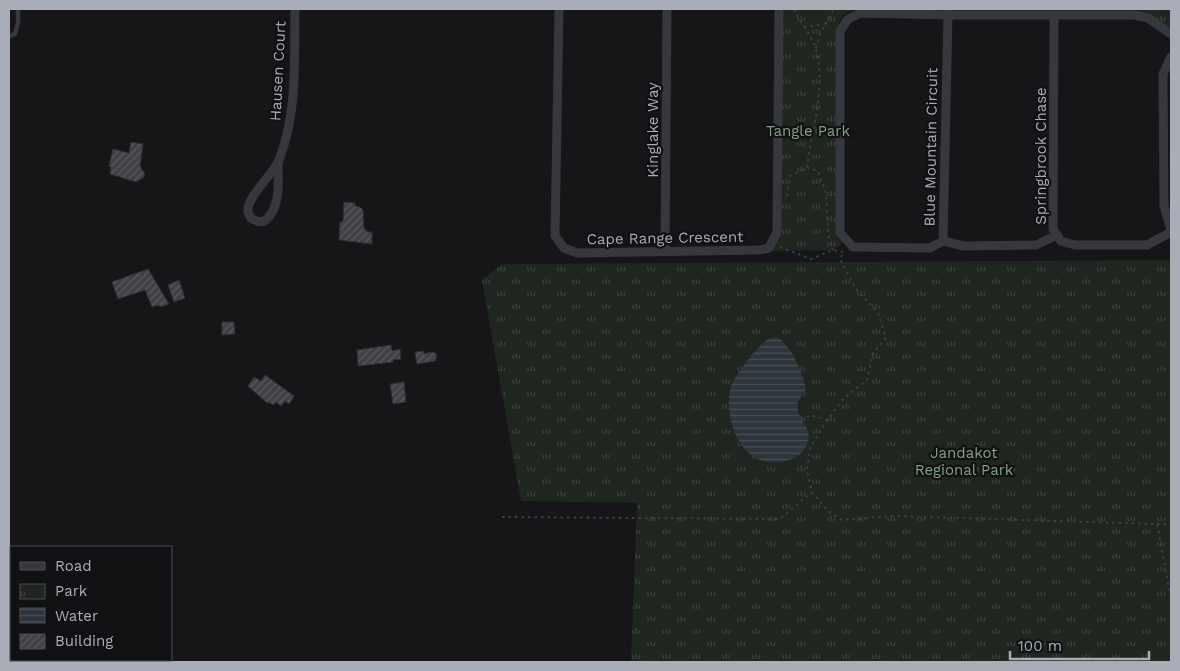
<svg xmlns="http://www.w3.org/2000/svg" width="1180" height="671" viewBox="0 0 1180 671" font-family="'Work Sans',sans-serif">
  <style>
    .park { fill: url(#park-tufts) }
    .water { fill: url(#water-rules) }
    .building { fill: url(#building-hatch); stroke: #303034 }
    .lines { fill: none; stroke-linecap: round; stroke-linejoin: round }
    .path { stroke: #3d3f44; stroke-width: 2; stroke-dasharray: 2.5 4; stroke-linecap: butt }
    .service { stroke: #37383d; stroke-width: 4.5 }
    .minor { stroke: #37383d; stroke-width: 9 }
    .labels { text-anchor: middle; stroke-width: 4.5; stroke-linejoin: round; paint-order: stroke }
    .street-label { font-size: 15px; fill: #a8adb8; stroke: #111113 }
    .park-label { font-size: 15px; fill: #7fa381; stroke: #111113 }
  </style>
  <defs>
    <pattern id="park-tufts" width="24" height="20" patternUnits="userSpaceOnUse" patternTransform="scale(1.25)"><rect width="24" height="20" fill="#1e261f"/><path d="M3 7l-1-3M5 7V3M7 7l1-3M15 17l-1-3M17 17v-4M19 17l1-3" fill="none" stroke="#3c433d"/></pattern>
    <pattern id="water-rules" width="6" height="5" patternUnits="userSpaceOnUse" patternTransform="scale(1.25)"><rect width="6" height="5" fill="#2c353c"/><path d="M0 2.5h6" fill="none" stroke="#485056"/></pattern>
    <pattern id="building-hatch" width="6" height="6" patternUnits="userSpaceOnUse" patternTransform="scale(1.25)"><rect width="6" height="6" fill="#404145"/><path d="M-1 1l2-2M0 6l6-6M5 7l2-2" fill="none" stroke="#595a5e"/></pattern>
  </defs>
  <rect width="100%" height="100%" fill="#161618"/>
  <!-- park -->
  <path class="park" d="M781 9H894C882 9 854 7 846 13 841 16 837 25 836 30V235L842 244 833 250 770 251 779 233Z
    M1138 9H1171V28L1138 12Z
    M1169 260 1171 261V662H631L637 503 521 501 482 280 502 264Z"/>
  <!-- water -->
  <path class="water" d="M778 337C794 351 801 369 806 389 804 393 799 398 798 402 793 421 820 428 803 451 798 458 788 461 780 462 741 467 724 421 730 389 732 379 758 345 767 340 769 338 775 338 778 337Z"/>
  <!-- building -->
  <path class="building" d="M131 142 143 144 140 166 145 174 143 178 136 182 110 174 111 167 109 166 113 149 129 153Z
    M344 202 355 203V206L360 207 363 210 364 229 367 230V232H372V244L339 240 340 222 343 221Z
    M148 269 169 304 160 307 159 305 152 307 145 290 118 299 112 282Z
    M179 280 185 298 174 302 168 285Z
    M222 322H234L235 334 222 335Z
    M391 345 392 351 400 349 401 359 393 360V362L358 366 357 350Z
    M424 351V354L431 352 435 353 437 356 435 361 417 364 415 352Z
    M265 375 294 396 289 404 285 401 281 406 276 402 274 405 268 402 267 403 248 386 254 377 261 381Z
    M404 382 406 402 393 404 390 384Z"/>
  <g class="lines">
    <!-- path -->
    <path class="path" d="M804 27 825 24
      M816 48 822 30 834 9
      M807 167 818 171 826 193 828 234 833 250
      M787 196 790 176 807 167C812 128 826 89 816 49 812 35 799 22 794 9
      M780 247 811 259 833 250 844 252 840 259 856 289 878 313 886 338 873 353 867 380 843 399 827 420 810 448 807 470 812 492 828 511 842 520 892 516 1157 524 1171 599
      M796 424C807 413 813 415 827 420
      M502 517 780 519 812 492
      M1157 524H1171"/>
    <!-- service -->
    <path class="service" d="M9 36 15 34 18 23V9"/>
    <!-- minor -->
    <path class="minor" d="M559 9 555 236 564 248 577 253 759 250 769 248 777 232 779 9
      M948 9V15L943 241 930 248 853 247 840 233V31L848 19 861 13 948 15H1134L1148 18 1171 34
      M1054 15 1053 229 1061 241 1075 245H1147L1171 232
      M1171 57 1163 74 1164 206 1171 230
      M278 162C278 179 281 204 268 218 262 225 250 221 248 212 246 197 273 175 279 160 298 111 294 60 295 9
      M943 241 964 246 1036 245 1057 235
      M665 251 667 9"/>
  </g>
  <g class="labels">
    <!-- street labels -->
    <g class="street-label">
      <text transform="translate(278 71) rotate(-87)" y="5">Hausen Court</text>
      <text transform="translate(653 130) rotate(-90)" y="5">Kinglake Way</text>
      <text transform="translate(931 147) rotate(-89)" y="5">Blue Mountain Circuit</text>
      <text transform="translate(1041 156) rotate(-90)" y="5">Springbrook Chase</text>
      <text transform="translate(665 238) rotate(-1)" y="5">Cape Range Crescent</text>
    </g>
    <!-- park labels -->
    <g class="park-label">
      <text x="808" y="136">Tangle Park</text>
      <text x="964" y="458">Jandakot<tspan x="964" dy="17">Regional Park</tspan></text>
    </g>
  </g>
  <!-- border -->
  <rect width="1180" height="671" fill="none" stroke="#a8adb8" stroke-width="20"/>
  <!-- legend -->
  <rect x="10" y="546" width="162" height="115" fill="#111113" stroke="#4d4f55"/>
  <rect x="20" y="562" width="25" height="8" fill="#37383d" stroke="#4d4f55"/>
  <text x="55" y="571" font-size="15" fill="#a8adb8">Road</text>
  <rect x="20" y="584" width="25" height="15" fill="url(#park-tufts)" stroke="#4d4f55"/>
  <text x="55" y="596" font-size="15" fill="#a8adb8">Park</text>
  <rect x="20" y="608" width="25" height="15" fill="url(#water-rules)" stroke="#4d4f55"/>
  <text x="55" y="621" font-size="15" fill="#a8adb8">Water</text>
  <rect x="20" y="634" width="25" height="15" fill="url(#building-hatch)" stroke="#4d4f55"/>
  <text x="55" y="646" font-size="15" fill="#a8adb8">Building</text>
  <!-- scale -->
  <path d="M1010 651v8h139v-8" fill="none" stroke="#a8adb8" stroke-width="2.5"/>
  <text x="1018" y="651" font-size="15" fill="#a8adb8" stroke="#111113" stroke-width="4" paint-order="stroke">100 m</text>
</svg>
